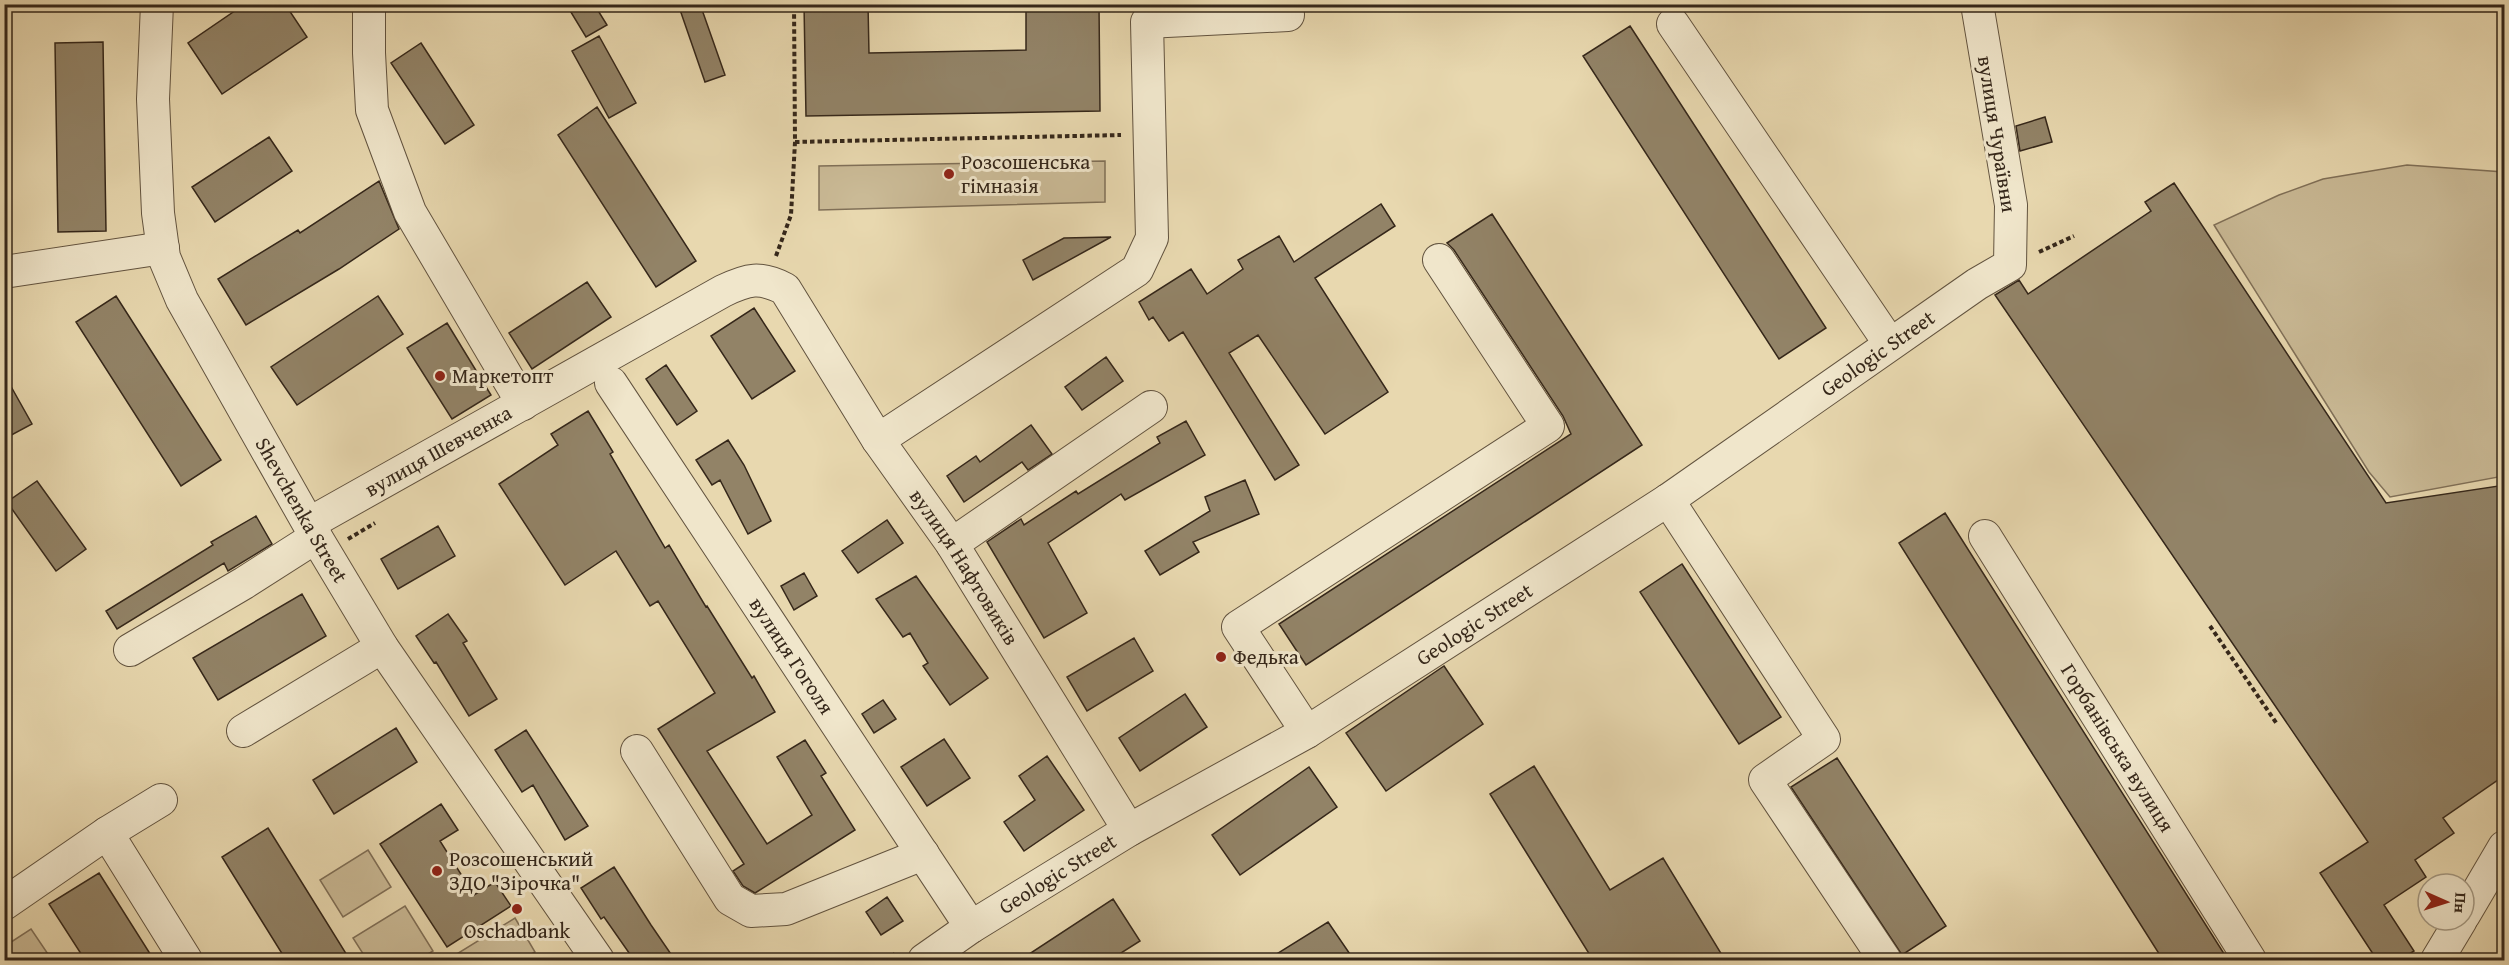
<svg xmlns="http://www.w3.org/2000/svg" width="2509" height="965" viewBox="0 0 2509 965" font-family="'Gentium Book Plus',serif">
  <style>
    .green { fill: #caba96; stroke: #807058; stroke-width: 1.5 }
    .building { fill: #928367; stroke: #35271a; stroke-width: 1.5 }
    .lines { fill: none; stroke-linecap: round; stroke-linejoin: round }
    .minor-casing { stroke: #62533f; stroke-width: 34 }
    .path { stroke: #35271a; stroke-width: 4; stroke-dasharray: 4.5 3; stroke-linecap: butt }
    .minor { stroke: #f0e6cb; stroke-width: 32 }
    .poi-dot { fill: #8f2418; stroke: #f0e6cb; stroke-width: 2 }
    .labels { text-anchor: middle; stroke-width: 6; stroke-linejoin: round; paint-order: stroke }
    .street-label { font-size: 21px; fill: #35271a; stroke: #f0e6cb }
    .poi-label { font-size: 21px; fill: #35271a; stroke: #f0e6cb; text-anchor: start }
  </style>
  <rect width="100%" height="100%" fill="#e8d8af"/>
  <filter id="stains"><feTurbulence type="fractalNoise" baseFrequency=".00333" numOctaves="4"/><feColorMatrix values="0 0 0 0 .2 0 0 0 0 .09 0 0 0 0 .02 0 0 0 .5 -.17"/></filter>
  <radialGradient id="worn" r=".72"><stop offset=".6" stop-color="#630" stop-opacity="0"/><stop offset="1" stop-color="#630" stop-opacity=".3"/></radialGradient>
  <!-- green -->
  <path class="green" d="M1105 161V202L819 210V166Z
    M2407 165 2504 172V476L2390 497 2369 472 2214 225 2279 195 2323 179Z
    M368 850 391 887 343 917 320 880Z
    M405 906 433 951 418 960H367L353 938Z
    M515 918 535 952 521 960H447Z
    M31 929 52 960H5V946Z"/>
  <!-- building -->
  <path class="building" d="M245 4H285L307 37 222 94 188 43Z
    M566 4H594L607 25 586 37Z
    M678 4H700L725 75 705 82Z
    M804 4H868L869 53 1026 50V4H1099L1100 111 806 116Z
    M1630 26 1826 328 1779 359 1583 56Z
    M599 36 636 103 609 118 572 51Z
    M103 42 106 231 58 232 55 43Z
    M421 43 474 125 445 144 391 63Z
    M597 107 696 261 656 287 558 135Z
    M2045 117 2052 142 2020 151 2016 126Z
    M269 137 292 171 215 222 192 187Z
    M379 181 399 229 339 269 246 325 218 279 298 230 300 233Z
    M2174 183 2386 503 2505 485V775L2443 818 2454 833 2415 860 2426 877 2384 905 2414 951 2400 960H2377L2320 873 2368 842 1995 295 2019 280 2028 294 2151 211 2145 202Z
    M1381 204 1395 226 1315 278 1388 392 1325 434 1258 335 1229 353 1299 465 1275 480 1183 332 1169 341 1153 317 1149 320 1139 302 1191 269 1207 294 1243 269 1238 260 1279 236 1294 262Z
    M1492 214 1642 445 1306 665 1279 624 1571 434 1563 416 1454 250 1447 243Z
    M1111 237 1033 280 1023 260 1064 238Z
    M587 282 611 317 532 369 509 333Z
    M116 296 221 460 181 486 76 322Z
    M378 296 403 334 297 405 271 367Z
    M754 308 795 371 752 399 711 336Z
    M447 323 491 395 452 419 407 348Z
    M1106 357 1123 381 1082 410 1065 387Z
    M666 365 697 411 677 425 646 379Z
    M4 374 32 424 4 439Z
    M588 411 613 452 610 454 665 548 669 545 706 607 707 606 752 678 754 676 775 712 707 751 767 844 812 815 777 757 805 740 826 773 821 776 855 830 755 893 743 886 733 871 744 864 658 729 715 693 658 601 650 606 616 551 565 585 499 484 558 445 551 434Z
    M1186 421 1205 455 1125 500 1121 494 1048 543 1087 613 1044 638 987 542 1021 519 1024 525 1076 491 1078 494 1160 443 1157 437Z
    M1031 425 1052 454 1028 470 1022 462 964 502 947 476 976 456 980 462Z
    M728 440 744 465 771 521 748 534 720 480 712 485 696 460Z
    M1245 480 1259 514 1193 542 1199 552 1160 575 1145 551 1210 511 1205 497Z
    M37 481 86 549 56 571 7 502Z
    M1945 513 2228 960H2163L1899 543Z
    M256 516 272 544 228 571 224 563 117 629 106 611 213 545 211 542Z
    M887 520 903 543 858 573 842 551Z
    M438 526 455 556 398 589 381 559Z
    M1682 564 1781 717 1739 744 1640 592Z
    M804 573 817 596 794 610 781 586Z
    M916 576 988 678 950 705 923 666 928 663 910 633 903 637 876 599Z
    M302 594 326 636 218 700 193 658Z
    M448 614 467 641 463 643 497 699 469 716 436 662 434 663 416 636Z
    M1134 638 1153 671 1087 711 1067 677Z
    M1444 666 1483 724 1386 791 1346 733Z
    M1185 694 1207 727 1140 771 1119 738Z
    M883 700 896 719 874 733 862 714Z
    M396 728 417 762 334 814 313 780Z
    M526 730 588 826 565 840 533 785 522 792 495 750Z
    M944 739 970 778 927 806 901 767Z
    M1047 756 1084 810 1024 851 1004 822 1035 800 1019 776Z
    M1837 758 1946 926 1902 955 1791 787Z
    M1534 766 1610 890 1663 858 1725 960H1593L1490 794Z
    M1309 767 1337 807 1240 875 1212 835Z
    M441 804 458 830 440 841 474 895 495 882 511 906 447 947 380 844Z
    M268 828 350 960H286L222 857Z
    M614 867 651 925 675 960H634L604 917 601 919 581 888Z
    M99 873 154 960H85L49 904Z
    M887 897 903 921 881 935 866 912Z
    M1113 899 1140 941 1110 960H1020Z
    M1328 922 1354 960H1267Z"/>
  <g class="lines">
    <defs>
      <g id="minor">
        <path id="s1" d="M157 4 153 99 158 213 164 257 182 300 316 537 382 647 598 960"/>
        <path d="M369 4V53L372 110 410 212 523 404"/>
        <path d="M1673 24 1890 344"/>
        <path d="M4 272 163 248"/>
        <path id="s2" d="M611 383 971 927"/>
        <path d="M878 440 1137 270 1152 238 1147 22 1288 15 1287 4"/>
        <path d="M1668 500 1824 739 1765 780 1885 960"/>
        <path id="s3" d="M310 523 723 291C748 279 760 276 785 289L878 440 952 544 1129 830"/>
        <path id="s4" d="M1985 536 2250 960"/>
        <path d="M952 544 1151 407"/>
        <path d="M130 650 244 583 316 537"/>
        <path d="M243 731 382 647"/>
        <path d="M1307 732 1238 627 1548 426 1439 260"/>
        <path d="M637 751 730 899 751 911 786 909 923 854"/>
        <path d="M107 833 186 960"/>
        <path d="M4 904 107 833 161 800"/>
        <path d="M2464 915 2504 847"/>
        <path id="s5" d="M924 960 971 927 1129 830 1307 732 1668 500 1977 284 2010 265 2011 205 1977 4"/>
        <path d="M2437 960 2461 920"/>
      </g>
    </defs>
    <!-- minor casing -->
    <use href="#minor" class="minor-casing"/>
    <!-- path -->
    <path class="path" d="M795 142 1121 135
      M2039 252 2074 236
      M776 256 791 215 795 142 794 4
      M348 539 375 523
      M2210 626 2277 724
      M886 960 895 954"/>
    <!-- minor -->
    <use href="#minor" class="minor"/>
  </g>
  <!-- markers -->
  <g class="poi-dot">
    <circle cx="949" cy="174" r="6"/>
    <circle cx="440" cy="376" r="6"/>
    <circle cx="1221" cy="657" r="6"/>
    <circle cx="437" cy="871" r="6"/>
    <circle cx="517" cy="909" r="6"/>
  </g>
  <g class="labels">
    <!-- street labels -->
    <g class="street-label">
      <text transform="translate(1997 134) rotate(81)" y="7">вулиця Чураївни</text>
      <text dy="7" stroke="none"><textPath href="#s5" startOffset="1131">Geologic Street</textPath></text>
      <text dy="7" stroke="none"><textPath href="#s3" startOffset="147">вулиця Шевченка</textPath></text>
      <text dy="7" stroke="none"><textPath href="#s1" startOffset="542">Shevchenka Street</textPath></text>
      <text dy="7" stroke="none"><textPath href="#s3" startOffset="870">вулиця Нафтовиків</textPath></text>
      <text dy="7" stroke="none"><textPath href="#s5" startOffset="645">Geologic Street</textPath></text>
      <text dy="7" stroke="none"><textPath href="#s2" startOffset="327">вулиця Гоголя</textPath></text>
      <text dy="7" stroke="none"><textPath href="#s4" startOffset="250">Горбанівська вулиця</textPath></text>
      <text dy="7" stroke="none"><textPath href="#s5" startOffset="159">Geologic Street</textPath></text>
    </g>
    <!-- poi labels -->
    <g class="poi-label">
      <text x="961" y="169">Розсошенська<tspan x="961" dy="24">гімназія</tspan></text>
      <text x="452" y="383">Маркетопт</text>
      <text x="1233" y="664">Федька</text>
      <text x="449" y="866">Розсошенський<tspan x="449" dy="24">ЗДО "Зірочка"</tspan></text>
      <text x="517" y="938" text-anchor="middle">Oschadbank</text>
    </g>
  </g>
  <!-- margin -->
  <rect width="2509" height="965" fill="none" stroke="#e8d8af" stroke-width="24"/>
  <rect x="6" y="6" width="2497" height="953" fill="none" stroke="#35271a" stroke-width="3"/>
  <rect x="12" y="12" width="2485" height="941" fill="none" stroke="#35271a" stroke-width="1.5"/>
  <!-- north arrow -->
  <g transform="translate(2446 902) rotate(93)"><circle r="28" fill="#f0e6cb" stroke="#a59a84" stroke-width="1.5"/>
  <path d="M0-4.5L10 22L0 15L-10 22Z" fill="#8f2418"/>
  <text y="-9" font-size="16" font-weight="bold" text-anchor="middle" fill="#35271a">Пн</text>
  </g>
  <rect width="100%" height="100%" filter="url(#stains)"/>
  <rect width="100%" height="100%" fill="url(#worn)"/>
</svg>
